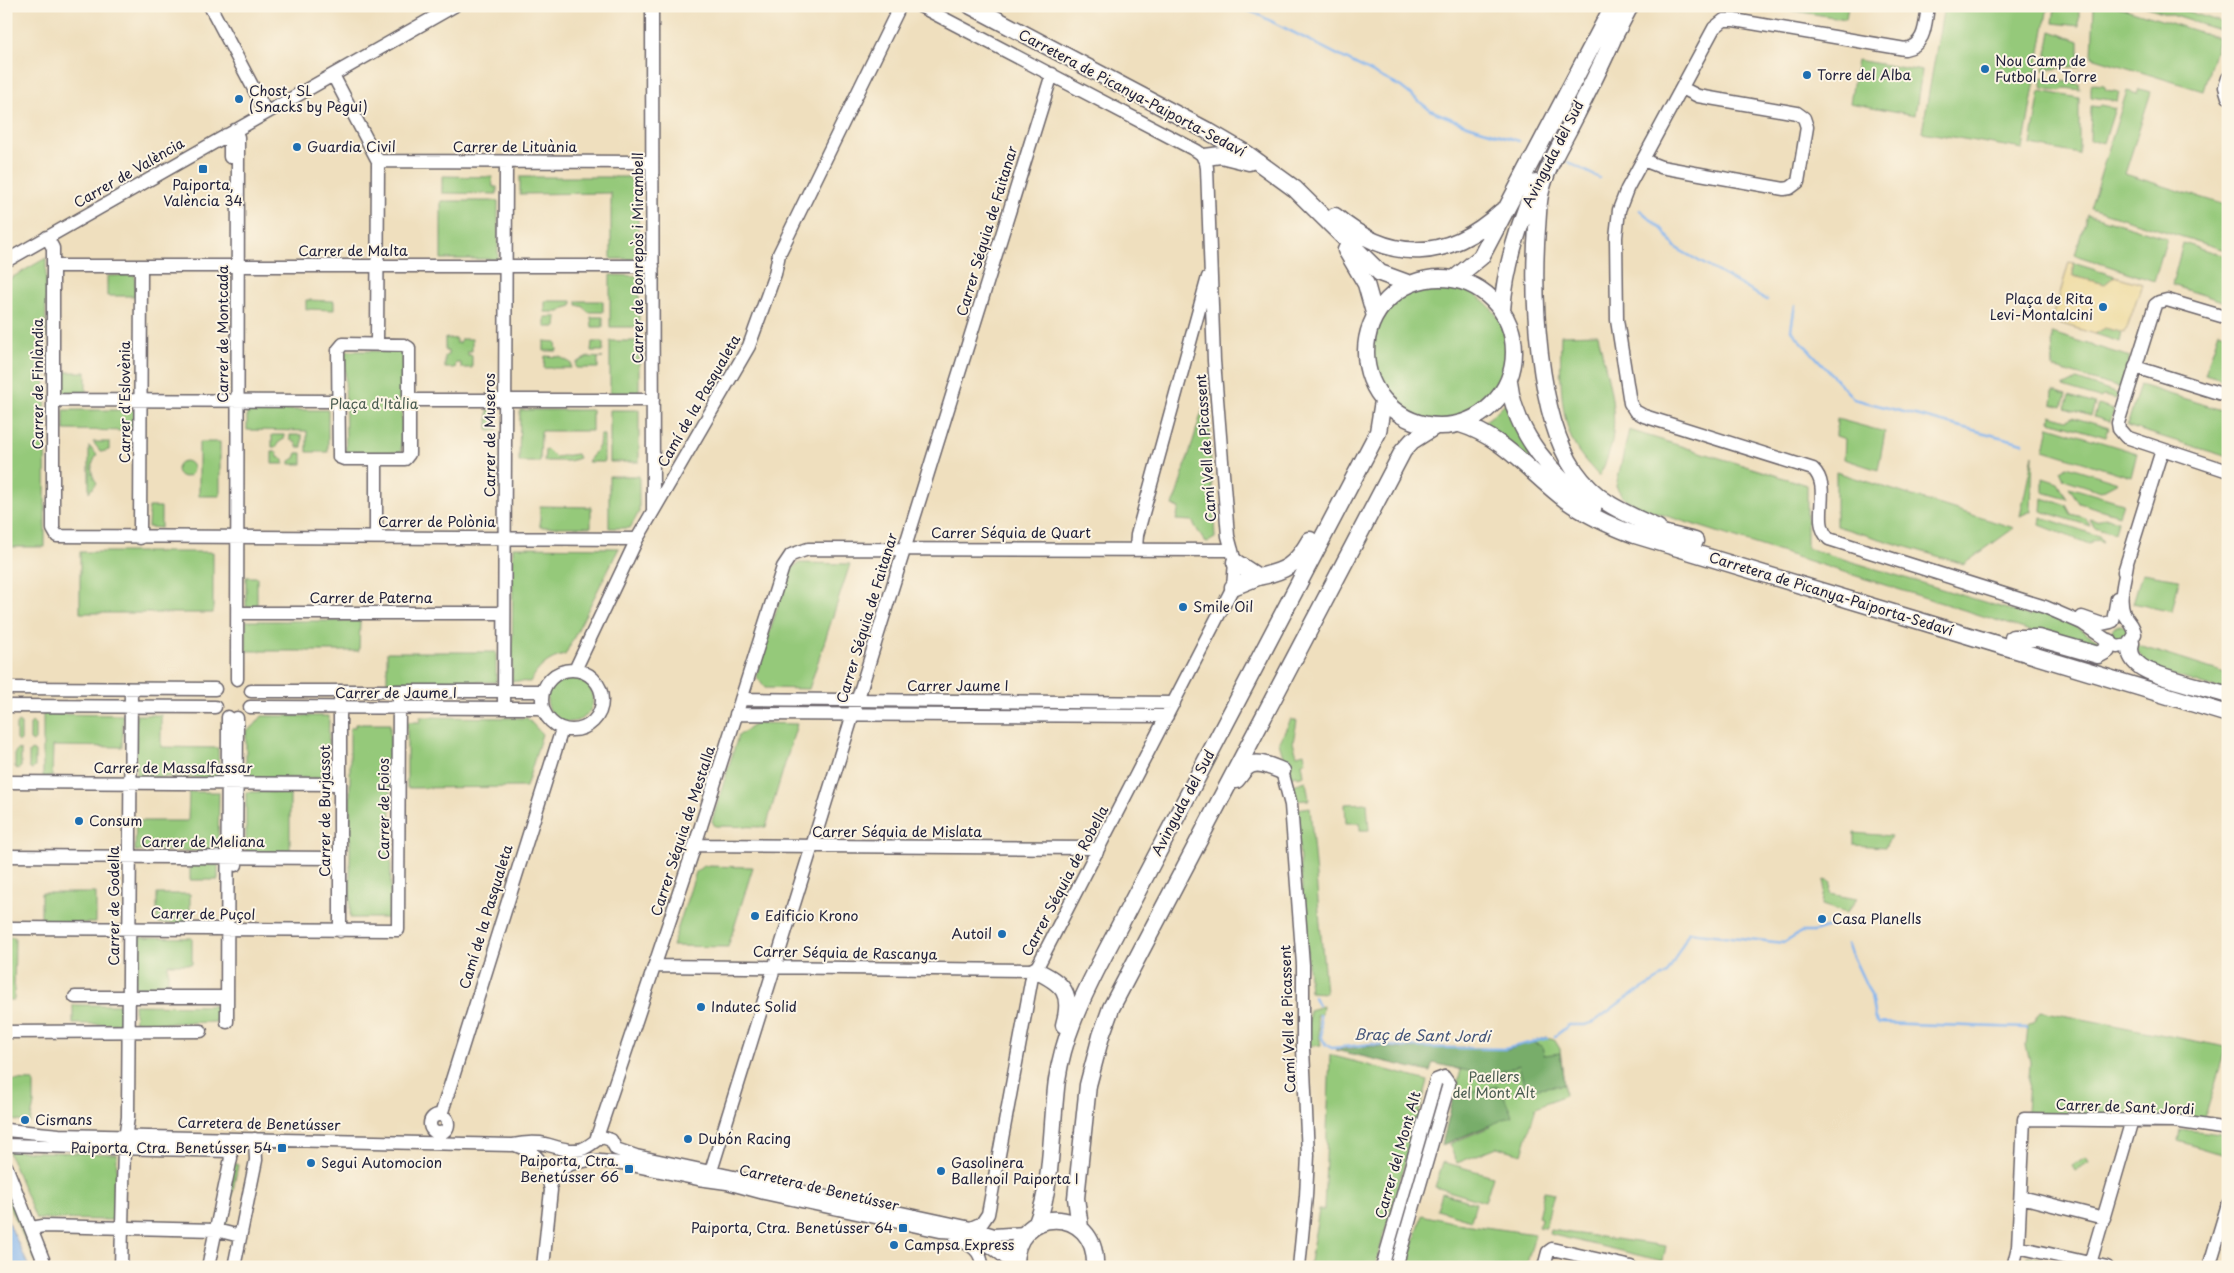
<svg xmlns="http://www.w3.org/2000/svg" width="2234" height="1273" viewBox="0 0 2234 1273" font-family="'Playpen Sans',sans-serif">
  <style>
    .green { fill: #95c97a; stroke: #5c765a }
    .forest { fill: #78ad6a; stroke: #4d6852 }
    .sand { fill: #eeda9e; stroke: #887e6c }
    .water { fill: #83b5ef; stroke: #526c95 }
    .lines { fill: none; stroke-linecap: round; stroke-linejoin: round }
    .stream { stroke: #83b5ef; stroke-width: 2.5 }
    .minor-casing { stroke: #6a6469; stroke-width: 15 }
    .major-casing { stroke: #6a6469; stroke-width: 19 }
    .minor { stroke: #fff; stroke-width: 12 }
    .major { stroke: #fff; stroke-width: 16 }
    .poi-dot { fill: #1f6fb2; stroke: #fcf5e5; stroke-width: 2 }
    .labels { text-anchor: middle; stroke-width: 4; stroke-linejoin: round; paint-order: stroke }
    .poi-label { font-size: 14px; fill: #22223b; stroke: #fcf5e5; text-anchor: start }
    .street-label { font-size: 14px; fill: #22223b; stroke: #fcf5e5 }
    .park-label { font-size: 14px; fill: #4a5c51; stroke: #fcf5e5 }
    .water-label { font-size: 15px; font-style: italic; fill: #44557a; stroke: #fcf5e5 }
  </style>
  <rect width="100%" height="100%" fill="#fcf5e5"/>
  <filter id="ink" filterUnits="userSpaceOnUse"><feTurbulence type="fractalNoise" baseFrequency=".02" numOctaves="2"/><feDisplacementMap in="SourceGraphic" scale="10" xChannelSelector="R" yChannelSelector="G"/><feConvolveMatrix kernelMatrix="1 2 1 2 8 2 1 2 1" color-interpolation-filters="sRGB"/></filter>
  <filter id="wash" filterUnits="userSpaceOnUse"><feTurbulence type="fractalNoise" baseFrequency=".0096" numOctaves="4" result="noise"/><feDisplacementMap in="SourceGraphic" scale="20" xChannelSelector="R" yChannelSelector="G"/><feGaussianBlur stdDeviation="1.12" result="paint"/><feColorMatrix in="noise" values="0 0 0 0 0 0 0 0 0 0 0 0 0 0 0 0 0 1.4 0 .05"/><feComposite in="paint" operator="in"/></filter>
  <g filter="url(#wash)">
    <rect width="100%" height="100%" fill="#efdfbe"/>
    <!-- green -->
    <path class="green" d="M1763 6H1848L1846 19Z
      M1944 6H2048L2023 149 1922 132Z
      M2055 6H2079V26L2053 23Z
      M2094 6H2116L2219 38 2203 91 2092 57Z
      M2144 6H2170L2224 23 2222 31Z
      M2051 31 2079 41V66L2044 70Z
      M1857 60 1922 71 1915 115 1850 103Z
      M2043 78 2079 84 2080 90 2065 88 2061 91 2041 88Z
      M2091 84 2104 85 2106 90 2119 92 2117 101 2091 97Z
      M2139 89 2151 92 2125 174 2228 206V251L2090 208 2127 91 2137 94Z
      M2040 91 2079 98V154L2031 145Z
      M2101 105 2115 108 2104 143 2090 140 2091 106 2099 107Z
      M442 176 492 177 493 187H497V194L442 193Z
      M520 177H628L638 187V259H611V193L520 194Z
      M441 201H498V259H441Z
      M2087 214 2167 238 2154 281 2075 255Z
      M2183 243 2228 257V303L2172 285Z
      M46 258 45 547H6V281Z
      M2073 263 2115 276 2105 284 2073 276Z
      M135 275V296H107V276Z
      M610 275 639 276V327H610Z
      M1372 353a68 68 0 1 1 136 0a68 68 0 1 1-136 0Z
      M306 300 334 301V310L306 309Z
      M545 301H572V306L565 308 560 312H545Z
      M577 301H603V312H588L584 307 577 305Z
      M545 317H557L556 327H545Z
      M591 317H603V327H592Z
      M2105 328 2122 332 2120 342 2095 334Z
      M2219 331 2228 334V381L2205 374Z
      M2052 333 2130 357 2120 388 2053 368Z
      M1598 334C1608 385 1627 427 1599 476 1591 467 1581 457 1575 446 1559 417 1560 368 1561 335Z
      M445 338 456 339V343H460L461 339H472V351H468V355H472V368H461V363H456L455 368H445V356L448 355V351H445Z
      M544 341 556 342 557 351H544Z
      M610 341H639V393H610Z
      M592 342H603V351H591Z
      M347 351H400L403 353 401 452 346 453 345 353Z
      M545 356 560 357 571 363V368H544Z
      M588 357 603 358H598V368H576V363Z
      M64 372H86V393H64Z
      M2077 380 2118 394 2116 399 2104 396 2099 398 2063 387Z
      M2140 385 2228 412V457L2127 426Z
      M2053 391 2066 395 2062 407 2052 404Z
      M2069 396 2095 404 2091 416 2065 408Z
      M1505 403 1549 473 1481 424 1492 416Z
      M1204 405 1208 407 1215 538 1208 542 1204 541 1192 521 1176 520 1179 508 1173 506Z
      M2098 405 2114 410 2110 422 2094 417Z
      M64 410H135V431L64 430Z
      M247 410H328V452H307V431L247 430Z
      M488 410H497V430H488Z
      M520 410H592V431H541L540 462H519Z
      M610 410H639V462H610Z
      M2051 415 2067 420 2072 417 2109 428 2106 437 2050 421Z
      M1837 419 1885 432 1878 470 1844 459 1845 439 1836 436Z
      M2049 426 2137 453 2131 477 2044 450Z
      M1629 430 1807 485V548L2030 616 2033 609 2067 621 2101 642 2100 648H2084L1635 506 1622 496 1616 486Z
      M272 435H284V439L278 443 277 447H272Z
      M290 435H302V447H297L296 443 290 439Z
      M600 435H604V462H588L599 446Z
      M93 442H109V450L101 452Z
      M199 442H220V496H199Z
      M89 446 97 455C90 465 90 474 97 483L89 492Z
      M545 450H548L555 457 577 454 579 458 570 461H544Z
      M272 452H277L278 457 284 460V464H272Z
      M297 453H302V464H290V461L295 458Z
      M2033 455 2031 511 2020 516Z
      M177 469a8 8 0 1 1 16 0a8 8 0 1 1-16 0Z
      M2067 466 2118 482 2101 491 2064 479 2060 470Z
      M1836 472 2014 528 1964 564 1836 526Z
      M609 476H639V512L630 528H609Z
      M2043 478 2058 483 2067 499 2043 492Z
      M2069 487 2123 503 2119 515 2079 503Z
      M2042 498 2066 505 2071 514 2086 518 2090 526 2041 511Z
      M540 506 591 507V527H540Z
      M149 507H161V528L148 527Z
      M2041 517 2099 536 2103 542 2097 540 2089 544 2040 525Z
      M2105 517 2117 521 2114 533 2094 527 2090 519 2097 521Z
      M513 547 619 548 565 655C548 658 538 668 530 682L512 681Z
      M80 552H213V613H80Z
      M799 563 850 564 809 689 765 688 756 676 789 570Z
      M2142 573 2179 579 2172 612 2133 603Z
      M246 577H257V607H246Z
      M246 621H360L359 651H246Z
      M2112 633a8 8 0 1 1 16 0a8 8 0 1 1-16 0Z
      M2136 645 2228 674V692L2149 668 2135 647Z
      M387 652H496V682H387Z
      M547 699a23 23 0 1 1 46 0a23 23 0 1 1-46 0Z
      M43 714 123 715 122 747 53 746 52 777H43Z
      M136 715H161V747L218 748 219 778 136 777Z
      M262 716H329L328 778H246V731L254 726Z
      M420 717 527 718 542 734 526 787 407 788V722H420Z
      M1291 719 1297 721 1293 742 1297 755 1304 753 1306 761 1302 763 1304 775 1298 777 1297 775 1289 777 1279 743Z
      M18 722 21 724V740L18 742 16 740V725Z
      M32 722 35 725V740L33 742 30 740V725Z
      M757 723 797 724 766 827 715 826 712 821 738 736Z
      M355 724H390L391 918H350V728L355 727Z
      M18 749 21 751V767L17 769 15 767V752Z
      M32 750 35 752V767L31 770 29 767V752Z
      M1306 781 1309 800 1293 801 1290 786Z
      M189 792H219L218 851H135L136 821H188Z
      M246 792H290V852H246Z
      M1367 803 1369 830H1360V823H1346L1345 804Z
      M1310 807 1326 993 1310 992 1296 809Z
      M1854 833 1891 836 1885 847 1854 845Z
      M190 865H218V880H190Z
      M703 866 753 867 728 947 672 946 696 872Z
      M1825 880 1831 882 1830 894 1857 899 1846 913 1822 905Z
      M41 893H96V923H41Z
      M157 894H190V924L157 923Z
      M6 937H15L14 1000H6Z
      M135 937 192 938V964H168V991H135Z
      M73 1005H120V1024H73Z
      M134 1005 217 1006 216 1022 135 1024Z
      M1323 1006 1322 1014 1316 1015 1321 1045 1308 1046 1309 1010Z
      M2041 1011 2226 1047 2204 1121 2029 1115 2027 1112 2030 1062 2026 1046 2028 1026 2034 1022Z
      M1547 1037 1554 1039 1560 1049 1565 1095 1536 1107 1522 1154 1497 1147 1457 1163 1449 1144 1490 1127 1489 1126 1442 1145 1461 1070 1454 1068 1465 1047 1508 1050Z
      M1330 1055 1428 1081 1375 1267H1309L1319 1210H1324Z
      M6 1080 34 1081V1104L30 1123 6 1119Z
      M2180 1129 2228 1135V1156L2178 1141Z
      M8 1151 117 1154 115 1220 36 1219Z
      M2086 1157 2089 1162 2075 1171 2072 1166Z
      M1443 1162 1493 1176 1485 1202 1435 1187Z
      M233 1163 238 1165 226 1226H221Z
      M6 1176 42 1267H38L6 1200Z
      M1544 1191 1554 1193 1545 1228 1539 1227 1541 1218 1538 1217Z
      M1442 1193 1476 1203 1471 1220 1437 1210Z
      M1422 1215 1456 1223 1535 1234 1526 1267H1407Z
      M1550 1230 1666 1246 1663 1261 1549 1234Z
      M2027 1256 2042 1259 2040 1267H2027Z"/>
    <!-- forest -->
    <path class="forest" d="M1531 1042 1542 1046 1544 1055 1560 1053 1564 1085 1529 1089 1524 1086 1519 1065 1497 1073 1482 1074 1433 1063 1430 1072 1335 1050 1372 1046 1402 1049 1465 1047 1508 1050Z
      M1496 1086 1501 1088 1512 1116 1442 1145 1454 1095Z"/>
    <!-- sand -->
    <path class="sand" d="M2069 262 2073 263V276L2105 284 2115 276 2142 284 2125 333 2105 328 2095 334 2052 321Z"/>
    <!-- water -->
    <path class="water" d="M6 1217 29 1267H6Z"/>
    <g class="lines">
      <!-- stream -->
      <path class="stream" d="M1235 6 1255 13 1401 87 1430 110 1467 125 1519 141
        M1568 162 1599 178
        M1640 210 1663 230 1676 248 1767 300
        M1795 305 1791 330 1854 399 2023 443
        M1847 944 1871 995 1875 1019 1879 1023 2027 1028
        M1314 997 1318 1005
        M1319 1015 1322 1038 1326 1045 1332 1048 1372 1044 1402 1047 1505 1049 1548 1038
        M1555 1036 1569 1025H1585L1594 1022 1622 1001 1667 974 1689 932 1783 943 1801 932H1813L1829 927"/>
    </g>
  </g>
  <g filter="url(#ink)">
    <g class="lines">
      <defs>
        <path id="minor" d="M210 6 266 112
          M652 6 653 509
          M920 6 1197 151 1205 157 1207 168 1214 361 1228 536 1235 562 1233 587 1032 977 988 1214 982 1223 971 1228
          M1928 6C1925 24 1926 45 1905 49L1734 20H1724L1714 28 1627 189 1619 210 1616 237 1617 320 1630 403 1635 411 1644 416 1813 469C1833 488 1810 521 1829 539L2045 607 2082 623 2117 647 2129 645 2135 634C2134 624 2127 621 2124 613 2118 598 2125 579 2127 564
          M333 75 378 161 377 344
          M2228 78 2225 87 2228 97
          M235 130 238 137 237 679
          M226 135 230 144V157
          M1643 160 1661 167 1784 189 1790 188 1798 182 1807 127 1804 118 1797 113 1698 96 1682 88
          M378 161 652 162
          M47 237 53 248V529L57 536 637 539
          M6 261 454 6
          M53 266H653
          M2228 318 2167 300 2159 302 2155 305 2118 423 2119 429 2126 437 2228 471
          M343 344 404 345 409 348V454L405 459H344L339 457 338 350Z
          M2135 367 2228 396
          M53 400 338 401
          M409 400H653
          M376 537V459
          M140 538 141 266
          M1136 548 1137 535 1208 277
          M2124 572 2162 450
          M237 613H504
          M2082 617 2102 624 2111 622
          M2113 621 2117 598
          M575 670 637 539 749 346 775 274 779 254 900 6
          M542 700a30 30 0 1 1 60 0a30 30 0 1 1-60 0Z
          M6 688 215 689
          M251 691H543
          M741 699 1174 703
          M340 701V931
          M6 706 215 707
          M250 707 542 708
          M504 708 506 162
          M736 714 1167 716
          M1282 771 1291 805 1303 965V1049L1308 1155 1306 1196 1299 1267
          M6 782 340 784
          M695 845 1090 848 1097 852
          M6 856 340 858
          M236 865 237 718
          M6 928 398 930 399 691
          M655 966 1035 970
          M75 997H227
          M227 1022 228 717
          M6 1032 201 1031
          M441 1115 562 729
          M430 1124a9 9 0 1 1 18 0a9 9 0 1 1-18 0Z
          M6 1130 59 1135 512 1145C521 1143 530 1142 540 1143 553 1145 568 1153 582 1149 589 1147 595 1140 602 1137L611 1140 616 1149 636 1156 971 1228 994 1235 1025 1233
          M596 1140 695 845 783 567 791 555 808 549 1232 550
          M6 1145 229 1151 231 1158 208 1267
          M515 1145C533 1152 535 1154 546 1169L560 1170 571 1164 589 1160 622 1163 698 1179 727 1183 764 1193 940 1231C971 1231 994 1246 1015 1267
          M6 1166 46 1267
          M711 1171 1052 74
          M2021 1197 2104 1218
          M32 1228 43 1226 216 1230 240 1236
          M956 1239C970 1244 982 1250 982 1267
          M2018 1247 2107 1267
          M121 1267 124 1147 128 1117 131 689
          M234 1267 256 1160 255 1139
          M543 1267 551 1190 546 1169
          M1382 1267 1436 1080 1444 1077 1449 1084 1396 1267
          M1544 1267 1548 1252 1552 1249 1631 1267
          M2013 1267 2018 1247 2024 1119 2174 1121 2228 1129
          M2089 1267 2132 1120
          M2209 1267 2228 1204"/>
        <path id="major" d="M971 6 1206 130 1247 154 1295 189 1380 273 1410 284
          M1615 34C1601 67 1585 98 1569 129 1558 150 1545 171 1540 195 1538 205 1538 217 1537 228 1532 295 1537 415 1575 471 1597 503 1625 513 1658 528
          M1611 42 1630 6
          M1205 157 1221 155 1249 162
          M1335 216C1391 264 1448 261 1502 211
          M1346 250 1366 284 1375 316
          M1366 352a74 74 0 1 1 148 0a74 74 0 1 1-148 0Z
          M1454 279 1481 257 1613 6
          M1502 310C1505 266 1519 224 1536 183
          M1509 382C1515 433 1553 478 1594 506
          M1460 424C1504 437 1531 474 1566 500 1587 515 1611 526 1635 535L2228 714
          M1646 529 1695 541
          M1235 562 1258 577C1286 571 1295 566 1310 540
          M1233 587 1258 577
          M2013 638H2038L2098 655 2107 650 2109 642
          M2131 643C2128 652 2132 660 2140 666 2151 676 2210 689 2228 695
          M1236 780C1240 776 1242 771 1247 767 1257 759 1272 767 1282 771
          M1035 970C1064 984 1073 993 1064 1025
          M1037 1223C1053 1184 1051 1124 1057 1080 1063 1038 1081 1000 1100 963L1378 432 1383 401
          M1080 1227 1076 1198 1088 1085 1101 1036 1111 1008 1403 451 1412 441 1434 427
          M1015 1267C1013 1204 1098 1204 1095 1267"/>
      </defs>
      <!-- minor casing -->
      <use href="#minor" class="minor-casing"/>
      <!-- major casing -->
      <use href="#major" class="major-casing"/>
      <!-- minor -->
      <use href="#minor" class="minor"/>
      <!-- major -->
      <use href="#major" class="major"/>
    </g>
  </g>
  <!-- markers -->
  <g class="poi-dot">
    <circle cx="1985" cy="69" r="5"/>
    <circle cx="1807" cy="75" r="5"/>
    <circle cx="239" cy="99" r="5"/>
    <circle cx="297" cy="147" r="5"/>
    <rect x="198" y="164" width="10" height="10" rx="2.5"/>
    <circle cx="2103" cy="307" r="5"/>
    <circle cx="1183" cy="607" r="5"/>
    <circle cx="79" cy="821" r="5"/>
    <circle cx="755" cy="916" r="5"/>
    <circle cx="1822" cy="919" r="5"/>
    <circle cx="1002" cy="934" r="5"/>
    <circle cx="701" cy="1007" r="5"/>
    <circle cx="25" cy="1120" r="5"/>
    <circle cx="688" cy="1139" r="5"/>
    <rect x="277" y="1143" width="10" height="10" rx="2.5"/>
    <circle cx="311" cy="1163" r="5"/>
    <rect x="624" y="1164" width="10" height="10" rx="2.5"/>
    <circle cx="941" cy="1171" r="5"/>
    <rect x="898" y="1223" width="10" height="10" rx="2.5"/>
    <circle cx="894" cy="1245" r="5"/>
  </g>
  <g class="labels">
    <!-- poi labels -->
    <g class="poi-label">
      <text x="1995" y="66">Nou Camp de<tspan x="1995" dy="16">Futbol La Torre</tspan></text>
      <text x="1817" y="80">Torre del Alba</text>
      <text x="249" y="96">Chost, SL<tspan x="249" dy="16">(Snacks by Pegui)</tspan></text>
      <text x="307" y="152">Guardia Civil</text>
      <text x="203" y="190" text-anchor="middle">Paiporta,<tspan x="203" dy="16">València 34</tspan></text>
      <text x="2093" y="304" text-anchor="end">Plaça de Rita<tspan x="2093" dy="16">Levi-Montalcini</tspan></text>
      <text x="1193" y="612">Smile Oil</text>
      <text x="89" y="826">Consum</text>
      <text x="765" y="921">Edificio Krono</text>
      <text x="1832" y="924">Casa Planells</text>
      <text x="992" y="939" text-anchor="end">Autoil</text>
      <text x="711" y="1012">Indutec Solid</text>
      <text x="35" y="1125">Cismans</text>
      <text x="698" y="1144">Dubón Racing</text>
      <text x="272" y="1153" text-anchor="end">Paiporta, Ctra. Benetússer 54</text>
      <text x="619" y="1166" text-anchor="end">Paiporta, Ctra.<tspan x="619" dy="16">Benetússer 66</tspan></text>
      <text x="321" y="1168">Segui Automocion</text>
      <text x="951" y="1168">Gasolinera<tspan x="951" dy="16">Ballenoil Paiporta I</tspan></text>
      <text x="893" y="1233" text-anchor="end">Paiporta, Ctra. Benetússer 64</text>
      <text x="904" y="1250">Campsa Express</text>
    </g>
    <!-- street labels -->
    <g class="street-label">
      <text transform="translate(1132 93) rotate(28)" y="5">Carretera de Picanya-Paiporta-Sedaví</text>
      <text x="515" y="152">Carrer de Lituània</text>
      <text transform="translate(1553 154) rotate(-63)" y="5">Avinguda del Sud</text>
      <text transform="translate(129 173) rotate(-30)" y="5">Carrer de València</text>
      <text transform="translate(987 231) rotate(-73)" y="5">Carrer Séquia de Faitanar</text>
      <text x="353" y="256">Carrer de Malta</text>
      <text transform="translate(638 258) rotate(-90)" y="5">Carrer de Bonrepòs i Mirambell</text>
      <text transform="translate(223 334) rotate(-90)" y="5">Carrer de Montcada</text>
      <text transform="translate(38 384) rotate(-90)" y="5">Carrer de Finlàndia</text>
      <text transform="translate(699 401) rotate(-60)" y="5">Camí de la Pasqualeta</text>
      <text transform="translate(125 402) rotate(-90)" y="5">Carrer d'Eslovènia</text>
      <text transform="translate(490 435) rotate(-90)" y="5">Carrer de Museros</text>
      <text transform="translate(1206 448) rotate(-94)" y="5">Camí Vell de Picassent</text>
      <text x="437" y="527">Carrer de Polònia</text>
      <text x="1011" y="538">Carrer Séquia de Quart</text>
      <text transform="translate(1831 594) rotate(17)" y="5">Carretera de Picanya-Paiporta-Sedaví</text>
      <text x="371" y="603">Carrer de Paterna</text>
      <text transform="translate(867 618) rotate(-73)" y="5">Carrer Séquia de Faitanar</text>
      <text x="958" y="691">Carrer Jaume I</text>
      <text x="396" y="698">Carrer de Jaume I</text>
      <text x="173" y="773">Carrer de Massalfassar</text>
      <text transform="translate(1183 803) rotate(-62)" y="5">Avinguda del Sud</text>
      <text transform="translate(384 809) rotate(-90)" y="5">Carrer de Foios</text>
      <text transform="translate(325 811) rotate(-90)" y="5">Carrer de Burjassot</text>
      <text transform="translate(683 831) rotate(-72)" y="5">Carrer Séquia de Mestalla</text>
      <text x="897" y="837">Carrer Séquia de Mislata</text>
      <text x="203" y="847">Carrer de Meliana</text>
      <text transform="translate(1065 881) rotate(-62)" y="5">Carrer Séquia de Robella</text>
      <text transform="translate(114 906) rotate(-90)" y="5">Carrer de Godella</text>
      <text transform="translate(203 914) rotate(1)" y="5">Carrer de Puçol</text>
      <text transform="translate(486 917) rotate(-73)" y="5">Camí de la Pasqualeta</text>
      <text transform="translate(845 953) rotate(1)" y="5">Carrer Séquia de Rascanya</text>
      <text transform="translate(1288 1019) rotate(-92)" y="5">Camí Vell de Picassent</text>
      <text transform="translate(2125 1107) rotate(2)" y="5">Carrer de Sant Jordi</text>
      <text transform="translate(259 1124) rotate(1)" y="5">Carretera de Benetússer</text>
      <text transform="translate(1398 1155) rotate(-74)" y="5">Carrer del Mont Alt</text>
      <text transform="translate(819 1188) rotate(13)" y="5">Carretera de Benetússer</text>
    </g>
    <!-- park labels -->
    <g class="park-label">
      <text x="374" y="409">Plaça d'Itàlia</text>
      <text x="1494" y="1082">Paellers<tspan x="1494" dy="16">del Mont Alt</tspan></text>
    </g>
    <!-- water labels -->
    <g class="water-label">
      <text transform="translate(1422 1036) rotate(1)" y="5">Braç de Sant Jordi</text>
    </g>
  </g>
  <!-- margin -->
  <rect width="2234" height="1273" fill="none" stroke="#fcf5e5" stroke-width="25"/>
</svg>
